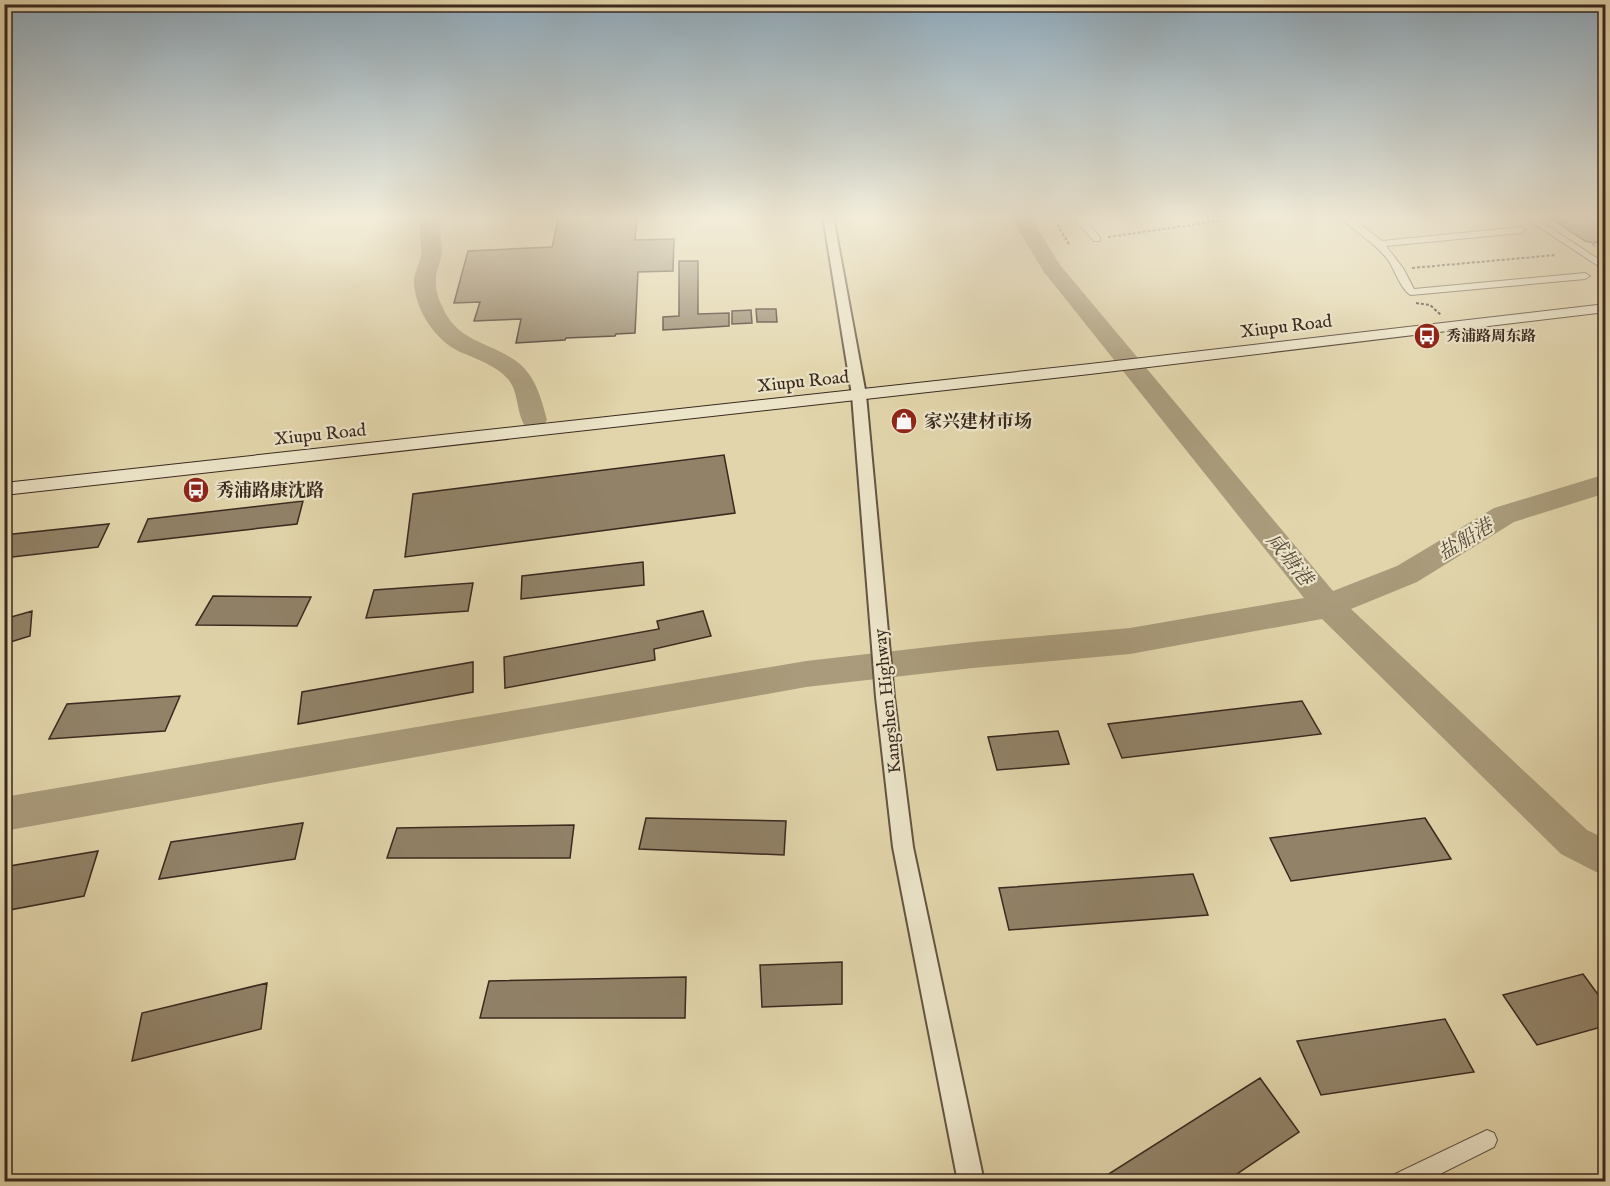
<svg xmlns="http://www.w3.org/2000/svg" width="1610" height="1186" viewBox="0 0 1610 1186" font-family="'IM FELL English','Noto Serif SC',serif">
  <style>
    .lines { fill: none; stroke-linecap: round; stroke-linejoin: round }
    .river { fill: #a99b7b; fill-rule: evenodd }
    .building { fill: #918268; stroke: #3a291f; stroke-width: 1.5 }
    .minor-casing { stroke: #645442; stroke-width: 2 }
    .tertiary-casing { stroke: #645442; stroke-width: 4 }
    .secondary-casing { stroke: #3a291f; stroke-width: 2 }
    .path { stroke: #3a291f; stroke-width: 2; stroke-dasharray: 3 2; stroke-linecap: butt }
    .minor { fill: #ece4c8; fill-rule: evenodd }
    .tertiary { fill: #ece4c8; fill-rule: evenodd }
    .secondary { fill: #ece4c8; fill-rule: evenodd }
    .labels { text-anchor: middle; stroke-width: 4.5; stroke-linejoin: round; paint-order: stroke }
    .far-poi-label { font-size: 15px; font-weight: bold; fill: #3a291f; stroke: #ece4c8; text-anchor: start }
    .street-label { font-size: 18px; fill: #3a291f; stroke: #ece4c8 }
    .poi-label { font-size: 18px; font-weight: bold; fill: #3a291f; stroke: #ece4c8; text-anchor: start }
    .water-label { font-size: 20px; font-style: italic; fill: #5b4b3b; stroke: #ece4c8 }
  </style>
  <rect width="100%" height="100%" fill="#e2d5ab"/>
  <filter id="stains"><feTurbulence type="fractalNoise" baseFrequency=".00333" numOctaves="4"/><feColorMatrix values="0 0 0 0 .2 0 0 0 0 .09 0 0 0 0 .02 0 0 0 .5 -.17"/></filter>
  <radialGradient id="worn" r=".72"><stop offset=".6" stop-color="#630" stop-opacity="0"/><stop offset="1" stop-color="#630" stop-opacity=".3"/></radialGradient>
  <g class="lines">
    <!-- river -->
    <path class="river" d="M424 216H444C436 233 444 240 441 257 440 264 436 271 436 279 435 288 438 298 442 306 459 347 498 341 525 369 538 384 542 402 547 420L543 426 534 428 525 426C516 412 519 392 508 379 495 365 477 359 460 352 435 340 415 310 414 282 414 273 419 265 421 256 423 240 416 233 424 216Z
      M1010 216H1030L1060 265 1333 591 1397 566 1494 508 1606 474V493L1514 522 1417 582 1351 609 1587 830 1606 839V877L1561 854 1322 619 1130 654 973 668 806 687 4 831V797L806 661 973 642 1130 628 1304 598 1044 272Z"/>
  </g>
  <!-- building -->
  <path class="building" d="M559 216H637L635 240 674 239 673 271 638 272 635 333 616 334 615 336 566 338 565 340 516 343 521 319 474 321 480 302 454 303 468 251 552 247Z
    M1547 216H1605V240L1593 243 1585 241Z
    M679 261H698V314L729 313V326L663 330V317L679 316Z
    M756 309H776L777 322H757Z
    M751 310 752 323 732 324V311Z
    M724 455 735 513 405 557 413 494Z
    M303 501 297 524 138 542 148 519Z
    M109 524 98 547 4 558V535Z
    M643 562 644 585 521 599 522 576Z
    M473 583 468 611 366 618 374 590Z
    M213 596 311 597 297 626 196 625Z
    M32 611 30 636 4 644V619Z
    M703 611 711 636 654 649 655 660 505 688 504 657 659 629 657 621Z
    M473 662V692L298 724 302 692Z
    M180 696 165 731 49 739 67 704Z
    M1302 701 1321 734 1122 758 1108 724Z
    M1058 731 1069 764 997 770 988 737Z
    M646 818 786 821 784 855 639 849Z
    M1425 818 1451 859 1291 881 1270 838Z
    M303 823 295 859 159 879 171 842Z
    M574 825 570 858H387L397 828Z
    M98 851 84 896 4 911V867Z
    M1193 874 1208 915 1009 930 999 888Z
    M842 962V1004L762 1007 760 965Z
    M1583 974 1605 1004V1026L1537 1045 1503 995Z
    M686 977 685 1018H480L489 981Z
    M267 983 261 1029 132 1061 142 1013Z
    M1445 1019 1474 1072 1321 1095 1297 1041Z
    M1260 1078 1299 1132 1225 1182H1096Z"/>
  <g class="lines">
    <defs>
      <path id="minor" d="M1072 216H1081L1100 237V241H1094Z
        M1340 216H1350L1382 241 1521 227 1525 230 1521 233 1386 246 1403 268 1414 289 1585 273 1590 276 1585 279 1411 295C1401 290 1395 270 1388 260 1375 242 1354 232 1340 216Z
        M1522 216H1532L1606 264V271Z
        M1606 242V248L1593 245Z
        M1487 1130 1494 1133 1497 1140 1494 1147 1424 1182H1390L1393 1175Z"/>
      <path id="tertiary" d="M823 216H833L866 395 894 697 913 847 984 1182H958L893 847 876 697 852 395Z"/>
      <path id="secondary" d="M1606 304V312L1090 374 4 495V483L1090 364Z"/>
    </defs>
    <!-- minor casing -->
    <use href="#minor" class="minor-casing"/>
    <!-- tertiary casing -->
    <use href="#tertiary" class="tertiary-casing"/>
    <!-- secondary casing -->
    <use href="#secondary" class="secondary-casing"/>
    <!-- path -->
    <path class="path" d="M1052 216 1069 244
      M1219 216 1224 220
      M1439 216 1451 225
      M1108 237 1254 216
      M1412 268 1556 255
      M1416 303 1430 305 1441 315"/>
    <!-- minor -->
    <use href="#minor" class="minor"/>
    <!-- tertiary -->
    <use href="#tertiary" class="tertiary"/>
    <!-- secondary -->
    <use href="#secondary" class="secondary"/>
  </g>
  <!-- sky -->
  <linearGradient id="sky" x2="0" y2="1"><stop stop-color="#8faabc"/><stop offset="0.57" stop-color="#f2ecd9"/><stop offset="1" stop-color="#f2ecd9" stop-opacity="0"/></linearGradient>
  <rect width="1610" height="382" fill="url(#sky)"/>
  <!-- icons -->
  <defs>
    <symbol id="bus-disc" viewBox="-11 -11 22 22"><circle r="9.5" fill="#8f2418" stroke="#ece4c8"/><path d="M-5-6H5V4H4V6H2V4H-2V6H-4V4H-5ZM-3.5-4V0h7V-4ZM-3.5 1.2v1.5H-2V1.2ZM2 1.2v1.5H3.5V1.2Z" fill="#fff"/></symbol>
    <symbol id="shop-disc" viewBox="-11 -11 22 22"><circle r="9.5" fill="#8f2418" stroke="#ece4c8"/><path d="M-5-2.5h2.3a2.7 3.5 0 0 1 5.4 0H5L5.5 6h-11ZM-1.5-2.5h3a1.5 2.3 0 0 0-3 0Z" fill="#fff"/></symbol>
  </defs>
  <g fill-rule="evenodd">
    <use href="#bus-disc" x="1412" y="321" width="30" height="30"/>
    <use href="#shop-disc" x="889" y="406" width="30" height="30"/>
    <use href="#bus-disc" x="181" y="475" width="30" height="30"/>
  </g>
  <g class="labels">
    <!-- far-poi labels -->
    <g class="far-poi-label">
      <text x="1446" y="341">秀浦路周东路</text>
    </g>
    <!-- street labels -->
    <g class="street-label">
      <text transform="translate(1286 326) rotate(-7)" y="6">Xiupu Road</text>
      <text transform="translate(803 381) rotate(-6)" y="6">Xiupu Road</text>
      <text transform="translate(320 434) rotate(-6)" y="6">Xiupu Road</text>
      <text transform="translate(887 701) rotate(-96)" y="6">Kangshen Highway</text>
    </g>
    <!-- poi labels -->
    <g class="poi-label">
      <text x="924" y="427">家兴建材市场</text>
      <text x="216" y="496">秀浦路康沈路</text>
    </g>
    <!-- water labels -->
    <g class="water-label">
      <text transform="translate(1465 539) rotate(-31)" y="7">盐船港</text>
      <text transform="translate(1290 559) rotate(51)" y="7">咸塘港</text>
    </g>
  </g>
  <!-- margin -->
  <rect width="1610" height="1186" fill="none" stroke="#e2d5ab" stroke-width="24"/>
  <rect x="6" y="6" width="1598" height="1174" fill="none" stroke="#3a291f" stroke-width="3"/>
  <rect x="12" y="12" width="1586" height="1162" fill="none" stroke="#3a291f" stroke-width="1.5"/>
  <rect width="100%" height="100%" filter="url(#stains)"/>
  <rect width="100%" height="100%" fill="url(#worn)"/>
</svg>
